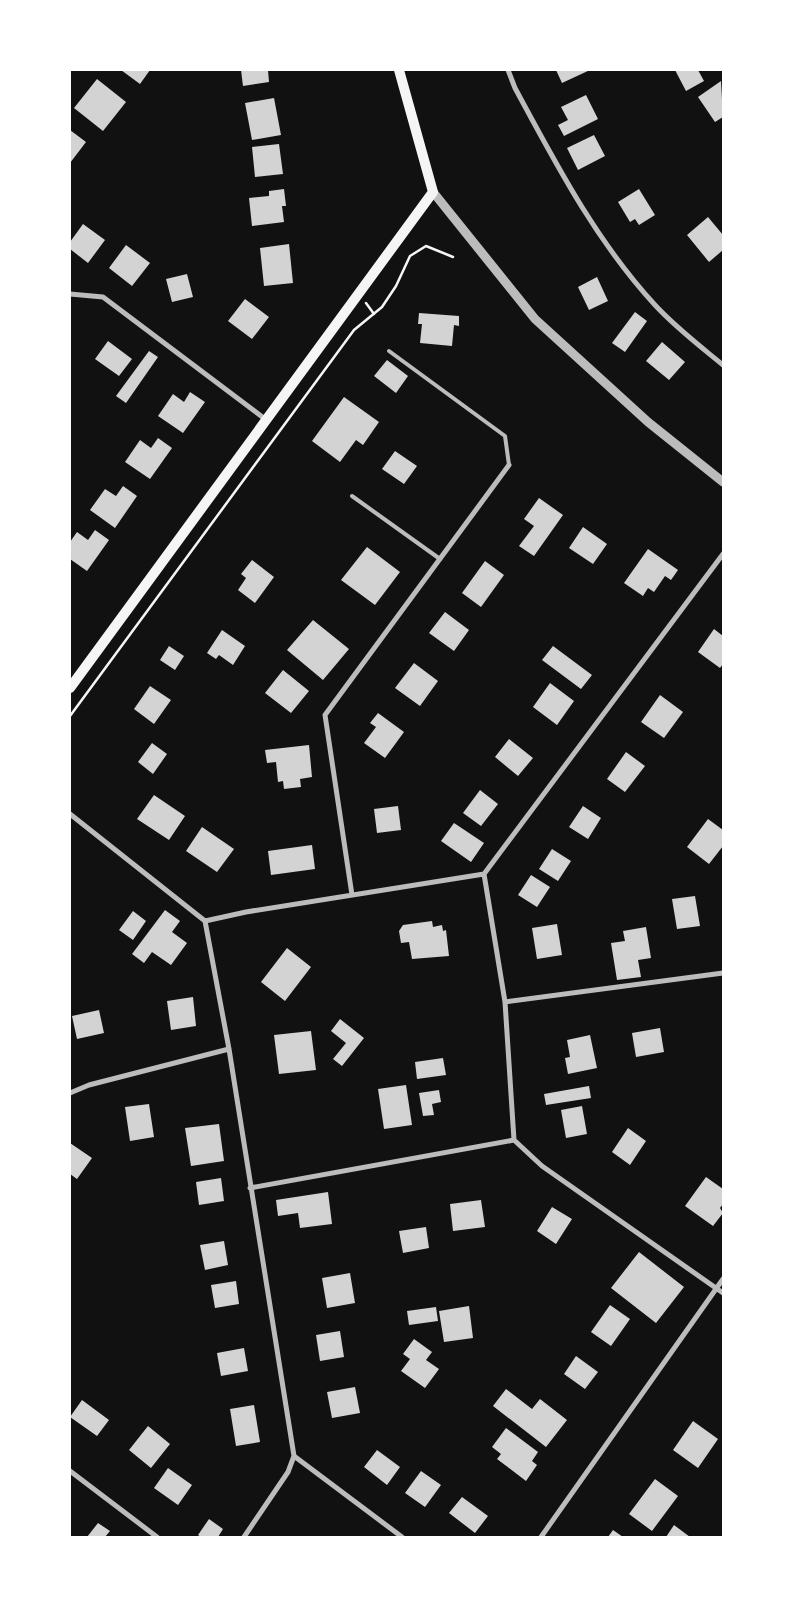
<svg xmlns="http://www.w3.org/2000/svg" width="793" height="1607" viewBox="0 0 793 1607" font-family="Commissioner,sans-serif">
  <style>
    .building { fill: #d3d3d3 }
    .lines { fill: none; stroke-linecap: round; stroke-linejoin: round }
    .path { stroke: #f5f5f5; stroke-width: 2.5 }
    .service { stroke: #bcbcbc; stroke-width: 4 }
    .minor { stroke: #bcbcbc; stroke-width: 5 }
    .tertiary { stroke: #bcbcbc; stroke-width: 9 }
    .secondary { stroke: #f5f5f5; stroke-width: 10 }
  </style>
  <rect width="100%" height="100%" fill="#111"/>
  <!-- building -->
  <path class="building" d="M121 70H150L140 84Z
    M241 70H268L269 82 243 86Z
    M556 70H590L562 83Z
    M675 70H698L704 81 686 91Z
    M97 79 126 102 103 131 74 108Z
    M721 81 723 117 715 122 698 97Z
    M586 95 598 119 564 136 558 125 568 120 561 107Z
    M274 98 281 135 252 140 245 103Z
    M70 130 86 142 70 163Z
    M594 135 605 156 578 170 567 148Z
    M279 144 283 174 255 177 252 147Z
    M284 189 286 206H282L284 222 252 226 249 198 269 196V191Z
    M639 189 655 215 639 225 635 219 630 222 618 202Z
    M708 217 723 235V250L709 262 687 235Z
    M83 224 105 240 88 263 70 249V242Z
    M289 244 293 283 264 286 260 248Z
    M126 245 150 263 132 286 109 268Z
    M187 274 193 297 172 302 166 279Z
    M597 277 608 301 589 310 578 287Z
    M245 299 269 317 252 339 228 321Z
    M635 312 647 321 625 352 612 343Z
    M419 313 459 316V326L454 325 452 346 420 343 422 324H418Z
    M108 341 132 359 119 376 95 359Z
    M662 342 685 362 669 380 646 361Z
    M149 351 158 357 126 403 116 396Z
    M387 360 408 376 396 393 374 376Z
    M190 392 205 402 183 433 158 416 173 394 184 402Z
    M344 397 379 422 363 445 356 440 340 462 312 441Z
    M158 438 172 448 150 479 125 462 140 440 151 448Z
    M395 451 417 466 404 484 382 469Z
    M123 486 137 496 115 528 90 510 105 489 116 496Z
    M539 498 563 515 534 556 519 546 534 526 524 519Z
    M583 527 607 544 593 564 569 548Z
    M95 530 109 540 87 571 70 559V542L77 532 88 540Z
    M367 547 400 572 375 605 341 580Z
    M648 549 678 570 671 580 665 576 654 592 648 588 643 596 624 583Z
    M252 560 274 577 255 603 238 590 246 578 241 574Z
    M485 561 504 575 481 607 462 593Z
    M445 612 469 630 454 651 429 633Z
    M313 620 349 649 323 680 287 650Z
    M714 629 723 636V664L720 668 698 652Z
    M222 630 245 646 233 665 219 655 216 659 207 653Z
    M169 646 184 656 175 670 160 660Z
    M553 646 592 675 581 689 542 660Z
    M414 663 438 681 420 706 395 688Z
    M283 670 309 691 291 713 265 693Z
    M550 683 574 701 557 725 533 707Z
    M150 686 171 700 154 724 134 709Z
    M660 695 683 712 664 738 641 722Z
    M378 713 404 732 385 758 364 743 376 727 370 723Z
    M509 739 533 758 518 776 495 757Z
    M152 743 167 754 153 774 138 762Z
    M309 745 312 777 300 779 301 787 284 789 283 781 278 782 276 762 267 763 265 750Z
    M626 752 645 766 625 792 607 779Z
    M480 790 498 804 481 826 463 813Z
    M154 795 185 816 169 840 137 819Z
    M398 806 401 830 377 833 374 809Z
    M583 806 601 818 588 839 569 827Z
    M708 819 723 830V846L709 864 687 847Z
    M454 823 484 843 471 862 441 841Z
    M202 827 234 849 217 872 186 851Z
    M312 845 315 869 271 875 268 851Z
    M552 849 571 861 558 881 539 869Z
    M531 875 550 887 537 907 518 895Z
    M695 896 700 926 677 929 672 899Z
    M165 910 180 921 172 932 187 943 171 965 152 952 144 963 132 954Z
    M133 911 146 921 133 940 119 930Z
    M432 921 433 927 442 925 443 931 446 930 449 956 412 959 409 942 401 943 399 931 403 925Z
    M557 924 562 955 537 959 532 928Z
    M646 927 651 958 638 960 641 977 617 980 611 943 625 941 623 931Z
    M287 948 311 967 285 1001 261 982Z
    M193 997 196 1026 171 1030 167 1001Z
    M99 1010 104 1033 77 1039 72 1016Z
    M340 1019 364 1038 342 1066 333 1059 346 1043 331 1031Z
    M660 1028 664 1052 636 1057 632 1033Z
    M311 1031 316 1070 279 1074 274 1035Z
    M590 1035 597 1068 568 1074 565 1058 570 1057 567 1040Z
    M443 1058 446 1075 417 1079 415 1062Z
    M406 1085 412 1125 384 1129 378 1089Z
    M589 1086 591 1098 546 1105 544 1094Z
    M439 1090 441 1102 432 1104 434 1115 423 1116 419 1093Z
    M149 1104 154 1137 130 1141 125 1107Z
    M582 1106 587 1134 566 1138 561 1110Z
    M219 1124 224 1161 191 1166 185 1128Z
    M628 1128 646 1141 630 1165 612 1152Z
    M70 1143 92 1158 77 1179 70 1174Z
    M706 1177 723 1189V1204L720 1208 723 1213 713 1226 685 1206Z
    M221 1178 224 1201 199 1205 196 1182Z
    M328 1192 332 1224 300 1228 298 1213 278 1216 276 1200Z
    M481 1200 485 1227 453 1231 450 1204Z
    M552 1207 572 1219 556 1244 537 1231Z
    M426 1227 429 1248 403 1253 399 1231Z
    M224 1241 228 1265 205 1270 200 1245Z
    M639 1252 684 1287 656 1323 611 1288Z
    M350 1273 355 1303 327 1308 322 1278Z
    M236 1281 239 1304 215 1308 211 1285Z
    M610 1305 630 1319 611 1346 591 1332Z
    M469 1306 473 1338 444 1342 439 1311Z
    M436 1307 438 1321 409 1325 407 1311Z
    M340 1331 344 1357 320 1361 316 1335Z
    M414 1339 432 1352 426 1360 439 1369 425 1388 401 1371 410 1359 403 1354Z
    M244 1348 248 1371 221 1376 217 1353Z
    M576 1356 598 1372 585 1389 564 1374Z
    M355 1387 360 1413 332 1418 327 1392Z
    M506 1389 532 1409 540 1399 567 1420 546 1447 493 1406Z
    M82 1400 109 1420 97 1436 70 1417Z
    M254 1405 260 1442 236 1446 230 1409Z
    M693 1421 718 1439 698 1468 673 1450Z
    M148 1426 170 1444 151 1468 129 1450Z
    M506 1428 538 1452 532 1461 537 1465 526 1481 497 1459 501 1454 492 1447Z
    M377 1450 400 1467 387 1485 364 1467Z
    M168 1468 192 1485 178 1505 154 1488Z
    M421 1471 441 1485 425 1507 405 1493Z
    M655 1479 678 1496 652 1531 629 1514Z
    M462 1497 488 1516 475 1533 449 1513Z
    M209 1519 223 1529 218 1537H201L198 1535Z
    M98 1523 110 1531 105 1537H87Z
    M674 1525 690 1537H666Z
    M613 1530 623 1537H608Z"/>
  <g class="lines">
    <!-- path -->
    <path class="path" d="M366 303 374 314
      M70 716 354 330 382 307 396 286 410 256 426 246 453 257"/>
    <!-- service -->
    <path class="service" d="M389 351 505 436 509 465
      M352 496 440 559"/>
    <!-- minor -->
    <path class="minor" d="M508 70 515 88C556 164 596 241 655 305 675 327 700 346 723 365
      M70 294 103 297 265 419
      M70 814 205 921
      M352 895 325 715 509 465
      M205 921 246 912 484 874 723 554
      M205 921 229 1049 294 1456
      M505 1002 723 973
      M70 1093 89 1085 229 1049
      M514 1140 542 1166 723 1293
      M250 1188 514 1140 505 1002 484 874
      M294 1456 402 1537
      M70 1471 157 1537
      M244 1537 288 1472 294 1456
      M541 1537 723 1279"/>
    <!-- tertiary -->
    <path class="tertiary" d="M433 192 535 319 648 422 723 482"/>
    <!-- secondary -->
    <path class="secondary" d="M70 688 433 192 399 70"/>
  </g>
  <!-- border -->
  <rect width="793" height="1607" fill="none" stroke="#ffffff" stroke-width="142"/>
</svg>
